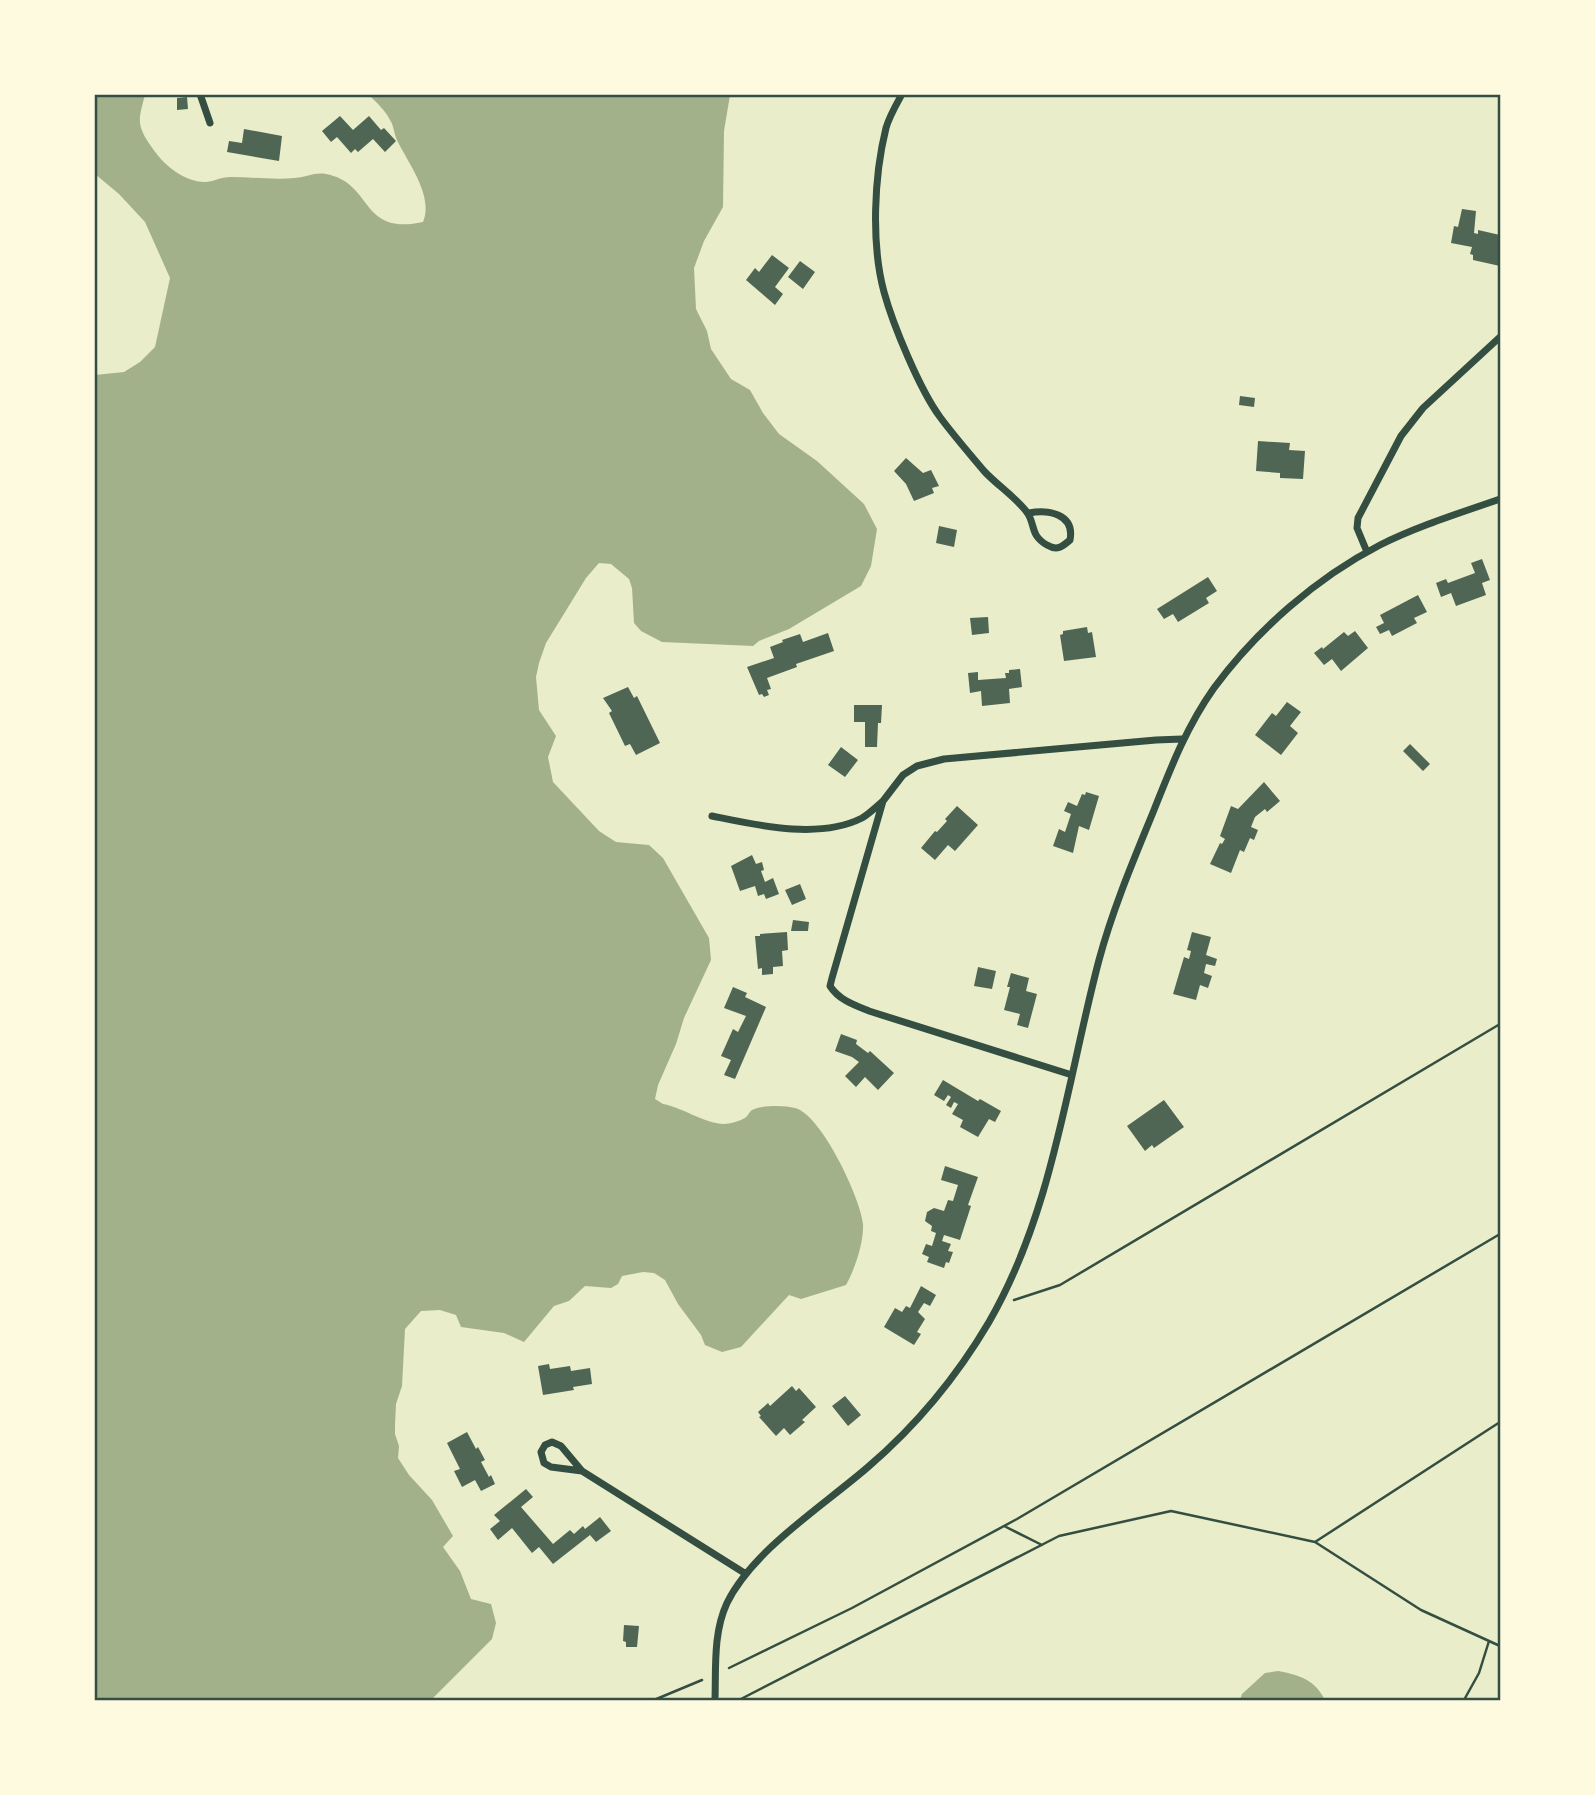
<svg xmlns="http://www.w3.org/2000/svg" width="1595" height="1795" viewBox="0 0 1595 1795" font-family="'Exo 2',sans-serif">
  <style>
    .water { fill: #a3b18a }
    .building { fill: #4f6655 }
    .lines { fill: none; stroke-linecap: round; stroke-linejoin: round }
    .path { stroke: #344e41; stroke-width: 2.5 }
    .minor { stroke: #344e41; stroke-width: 7 }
    .neatline { fill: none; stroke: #344e41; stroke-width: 2.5 }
  </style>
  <rect width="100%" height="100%" fill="#e9edc9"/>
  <!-- water -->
  <path class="water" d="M95 94 145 95C138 121 136 125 153 149 164 165 184 182 205 182 213 182 220 177 231 177 253 177 273 180 295 178 307 177 314 172 326 174 374 183 359 236 423 222 434 196 408 163 397 140 394 134 394 126 390 120 385 110 376 102 369 95H730L724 131 723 207 704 241 694 268 696 309 707 331 711 349 731 379 750 390 763 413 779 434 817 461 864 504 877 529 871 566 861 586 789 629 759 641 753 646 662 642 641 631 634 623 632 588 629 579 611 564 599 563 586 578 546 643 539 663 536 677 539 710 556 736 548 757 553 782 599 831 616 842 649 845 663 858 709 938 711 960 684 1018 676 1044 658 1085 655 1099 663 1104C684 1108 703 1123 724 1124 729 1124 740 1121 745 1118 748 1116 749 1112 752 1110 762 1105 784 1105 795 1108 821 1114 861 1199 863 1224 864 1242 855 1269 846 1285L801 1299 789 1295 741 1347 722 1352 705 1345 701 1335 678 1304 665 1280 654 1273 643 1272 622 1276 618 1284 611 1288 585 1286 569 1301 554 1306 524 1342 504 1333 461 1327 456 1315 440 1310 421 1311 405 1329 402 1386 396 1404 395 1425V1434L399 1446 398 1458 409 1475 432 1500 453 1536 443 1547 460 1571 471 1599 491 1604 496 1623 492 1639 431 1700H95V375L124 372 140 362 155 347 170 278 145 222 119 194 95 174Z
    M1278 1671C1300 1675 1315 1680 1325 1700H1240L1242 1694 1265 1673Z"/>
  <!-- building -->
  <path class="building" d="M187 97 188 109 177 110V98Z
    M340 116 353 130 369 116 381 130 384 128 396 141 385 152 373 139 358 152 355 149 351 153 337 137 331 142 322 131Z
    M244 129 282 136 279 161 227 152 229 141 242 143Z
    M1462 209 1476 211 1474 233 1478 234V230L1500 235V266L1473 260V255L1470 254 1472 247 1451 243 1454 226 1458 227Z
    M772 255 789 268 775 287 783 294 775 305 746 280 755 268 759 272Z
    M800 261 815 272 803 289 788 277Z
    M1240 396 1255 398 1254 407 1239 405Z
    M1258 441 1290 443 1289 450 1305 451 1303 479 1280 478V473L1256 471Z
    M906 458 923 473 931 470 939 486 932 488 934 493 914 501 906 484 894 471Z
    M939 526 957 530 954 547 936 543Z
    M1482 559 1490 580 1482 583 1486 595 1456 606 1451 593 1441 597 1436 583 1446 579 1448 583 1475 573 1471 563Z
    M1208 577 1217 591 1206 598 1209 603 1178 622 1173 614 1164 619 1157 609Z
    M1418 595 1427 612 1414 618 1417 623 1392 636 1389 630 1380 634 1376 627 1384 623 1380 615Z
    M988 617 989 633 972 635 970 618Z
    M1087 627 1088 633 1092 632 1096 657 1064 661 1060 635 1063 634V631Z
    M1355 631 1368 648 1341 671 1332 659 1324 665 1314 653 1322 647 1323 649 1344 632 1348 636Z
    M828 633 834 651 796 664 797 667 767 678 771 689 767 690 769 695 764 697 762 694 759 695 747 667 774 658 770 647 783 642 782 640 800 634 803 642Z
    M1020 669 1022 687 1009 689 1010 703 982 706 981 691 970 693 968 673 978 672V680L1006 678 1005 673H1009V670Z
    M628 687 634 698 637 696 660 743 636 755 630 744 625 746 609 713 612 711 603 698Z
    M1287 702 1301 712 1290 726 1298 733 1281 755 1255 735 1272 713 1276 716Z
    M854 705H882L881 723H878L877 747H865V722H854Z
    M1410 744 1430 764 1423 771 1403 751Z
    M841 747 858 760 845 777 828 765Z
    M1264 782 1280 801 1267 812 1265 809 1255 817 1251 827 1258 830 1254 840 1250 838 1244 852 1240 850 1231 873 1210 864 1220 843 1222 844 1225 839 1220 836 1231 806 1238 809Z
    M1086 792 1099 796 1089 830 1079 826 1073 853 1053 846 1059 829 1065 832 1071 814 1064 811 1068 802 1077 806 1082 794 1085 795Z
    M957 806 978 825 955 851 948 845 935 860 921 848 935 831 937 832 947 821 945 819Z
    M752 855 756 864 762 862 764 870 761 871 765 882 773 878 779 894 766 899 764 894 758 896 755 886 740 891 731 866Z
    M800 884 806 899 792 905 785 890Z
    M793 920 809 922 808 931H791Z
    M787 932 788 950 782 951 783 966 773 967V974L762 975V968L758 969 755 936H760V934Z
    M1192 932 1211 937 1206 955 1217 959 1215 966 1206 964 1204 973 1212 976 1208 988 1200 985 1196 1000 1173 994 1184 957 1189 959 1191 951 1187 950Z
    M978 967 996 971 992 989 974 986Z
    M1011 973 1029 978 1026 991 1037 994 1028 1028 1017 1025 1020 1014 1004 1010 1010 987H1007Z
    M733 987 747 993 745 997 766 1007 735 1079 724 1075 731 1060 721 1056 733 1029 738 1032 746 1016 724 1008Z
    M841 1034 857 1040 856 1044 868 1053 870 1051 894 1073 878 1090 865 1077 856 1087 845 1076 859 1062 852 1057 835 1051Z
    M943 1080 978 1101 980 1099 1001 1111 995 1122 989 1119 978 1137 960 1127 963 1120 952 1114 958 1104 954 1102 951 1108 946 1105 951 1097 948 1095 944 1101 934 1095Z
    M1164 1100 1184 1127 1154 1148 1152 1145 1145 1151 1127 1126Z
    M945 1166 978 1177 968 1205 971 1206 960 1240 944 1235 942 1241 951 1244 948 1251 953 1252 949 1263 946 1262 944 1268 927 1262 929 1257 922 1254 926 1244 932 1246 936 1233 931 1231 932 1226 925 1221 927 1212 934 1208 944 1211 948 1200 953 1201 958 1185 941 1180Z
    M921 1286 936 1295 930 1306 924 1303 918 1312 925 1319 917 1332 921 1334 914 1345 884 1327 895 1308 902 1312 906 1306 910 1308Z
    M549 1364 550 1369 570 1366 571 1371 590 1368 592 1384 573 1387 574 1390 543 1395 538 1366Z
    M792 1386 796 1391 799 1388 816 1407 802 1420 805 1422 790 1435 784 1428 776 1436 759 1417 761 1416 758 1412 768 1403 770 1406Z
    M845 1396 861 1415 848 1426 832 1406Z
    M467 1432 476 1449 478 1447 485 1460 481 1462 489 1477 491 1475 495 1484 481 1491 475 1480 462 1487 454 1471 460 1469 447 1443Z
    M526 1489 533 1497 521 1507 553 1544 570 1530 574 1534 583 1526 585 1529 600 1517 611 1531 596 1542 590 1535 553 1564 539 1547 532 1553 512 1528 498 1540 490 1529 500 1521 494 1515Z
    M624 1625 639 1626 637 1647H626V1642L623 1641Z"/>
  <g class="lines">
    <!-- path -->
    <path class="path" d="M1014 1300 1060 1285 1500 1024
      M1004 1526 1042 1545
      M1315 1542 1500 1422
      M729 1668 852 1608 1017 1519 1500 1234
      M654 1700 702 1680
      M739 1700 1059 1536 1171 1511 1315 1542 1421 1610 1500 1646
      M1464 1700 1479 1673 1489 1641"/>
    <!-- minor -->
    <path class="minor" d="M200 94 210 123
      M902 94C896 105 889 117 886 128 874 176 871 244 884 292 893 325 920 390 940 417 954 436 969 453 984 471 997 485 1014 496 1026 511 1036 523 1029 535 1047 545 1057 551 1062 547 1070 540 1075 514 1048 509 1029 513
      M1367 552 1357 528 1358 518 1401 436 1423 408 1500 337
      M712 816C756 825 819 840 862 818 869 814 876 807 883 801
      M1072 1075 869 1011C854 1005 839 1000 830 986L832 978 883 801 903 775 917 766 944 759 1156 740 1182 739
      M552 1442 561 1446 582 1471 551 1467 544 1463 541 1452 545 1445Z
      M582 1471 746 1574
      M715 1700C716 1668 713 1633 727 1603 753 1550 823 1506 868 1467 917 1425 956 1378 989 1322 1053 1211 1067 1081 1099 960 1113 908 1134 859 1154 810 1171 767 1187 726 1214 688 1257 630 1316 578 1380 545 1418 526 1460 513 1500 499"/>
  </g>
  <!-- border -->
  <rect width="1595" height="1795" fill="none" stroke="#fefae0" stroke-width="192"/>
  <rect x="96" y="96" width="1403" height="1603" class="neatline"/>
</svg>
